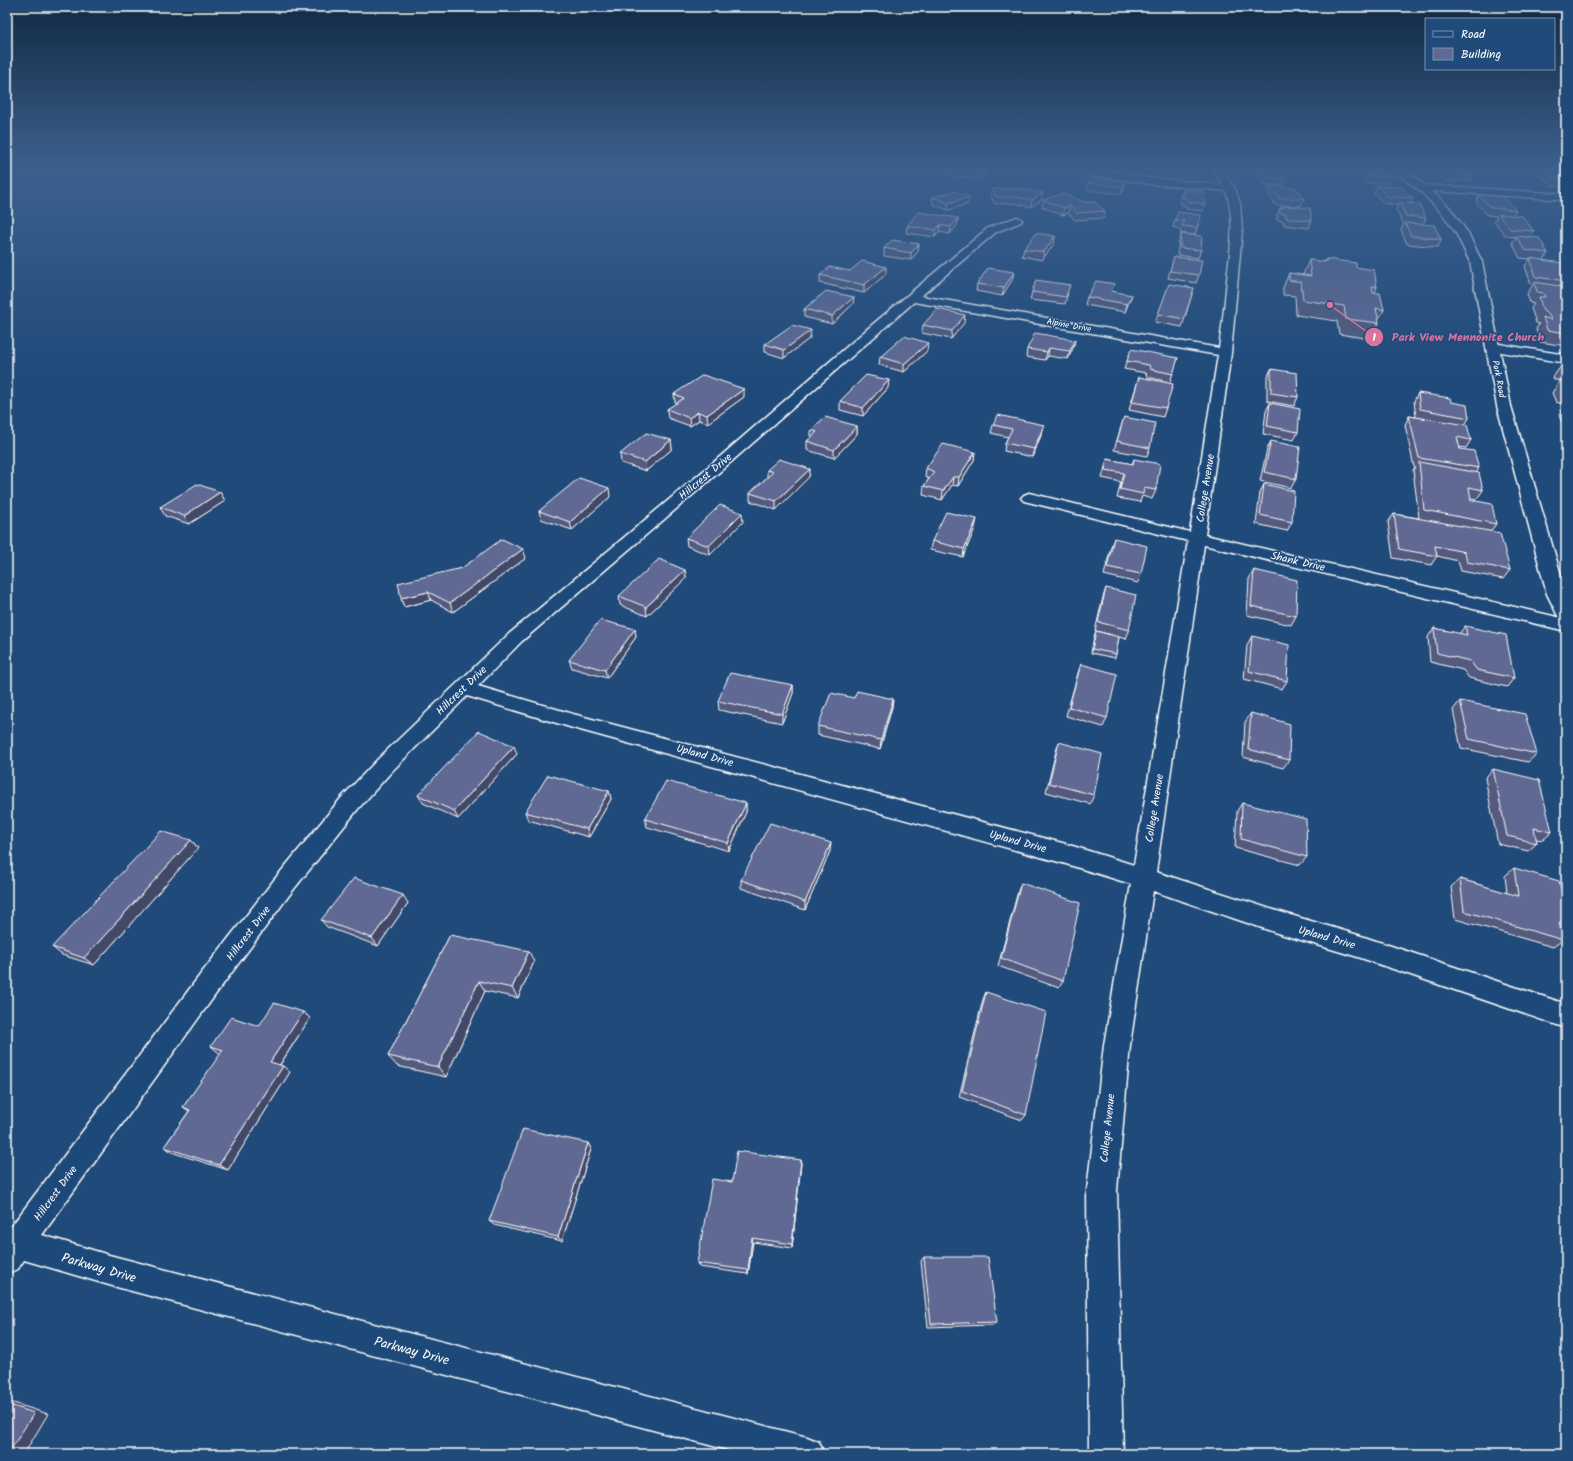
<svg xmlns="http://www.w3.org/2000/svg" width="1573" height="1461" viewBox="0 0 1573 1461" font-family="Kalam,sans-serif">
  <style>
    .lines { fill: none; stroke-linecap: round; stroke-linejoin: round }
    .street-casing { stroke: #fff; stroke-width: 3 }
    .secondary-casing { stroke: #fff; stroke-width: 3 }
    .street { fill: #1f4a7a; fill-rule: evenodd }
    .secondary { fill: #1f4a7a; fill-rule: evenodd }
    .wall { fill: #525a7e; stroke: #fff }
    .shaded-wall { fill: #424a67; stroke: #fff }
    .building { fill: #5f6993; stroke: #fff }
    .labels { text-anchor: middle; stroke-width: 3; stroke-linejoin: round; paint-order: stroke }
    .far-street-label { font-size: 9px; fill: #fff; stroke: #1f4a7a }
    .street-label { font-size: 11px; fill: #fff; stroke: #1f4a7a }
    .near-street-label { font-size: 13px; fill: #fff; stroke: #1f4a7a }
    .leader { fill: none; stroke: #da749d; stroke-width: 1.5 }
    .callout-dot { fill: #da749d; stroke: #1f4a7a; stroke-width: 1.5 }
    .mark-label { font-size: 12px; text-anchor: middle; font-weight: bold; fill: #fff }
    .callout-label { font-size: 12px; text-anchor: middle; font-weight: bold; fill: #da749d; stroke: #1f4a7a; stroke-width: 3; stroke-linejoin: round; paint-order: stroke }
  </style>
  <rect width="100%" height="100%" fill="#1f4a7a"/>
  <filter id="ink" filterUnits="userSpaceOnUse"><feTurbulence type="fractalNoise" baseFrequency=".025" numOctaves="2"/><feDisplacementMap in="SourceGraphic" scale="8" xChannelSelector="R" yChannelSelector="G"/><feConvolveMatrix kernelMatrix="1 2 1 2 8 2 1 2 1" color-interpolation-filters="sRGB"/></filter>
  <g filter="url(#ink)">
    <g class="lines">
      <defs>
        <path id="street" d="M1072 169H1096L1151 178 1223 185 1212 169H1221L1235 189 1240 203 1242 231 1231 353 1205 535 1566 619V631L1204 545 1156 872 1277 911 1358 935 1566 1004V1028L1358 957 1277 933 1153 891 1130 1045 1117 1190 1123 1454H1089L1087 1190 1104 1045 1131 884 1066 864 573 728 467 696 393 770 358 809 290 894 218 991 42 1235 109 1255 807 1437 819 1442 824 1454H743L109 1285 24 1260 18 1269 7 1273V1232L200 975 274 880 342 797 379 758 509 634 714 462 872 325 988 228 1017 217 1022 220 1021 222 996 232 921 296 1219 348C1223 323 1225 297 1228 271 1231 244 1235 218 1226 191L1151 184 1076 172ZM914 302 1218 355 1190 532 1029 493 1024 495 1021 498 1024 501 1188 541 1134 865 1066 844 573 714 478 686 521 642 724 468Z
          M1422 185 1566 194V200L1419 190 1417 188 1419 186Z
          M1493 343 1566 355V363L1489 350 1487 347 1489 344Z"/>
        <path id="secondary" d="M1392 169H1404L1427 187 1449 207 1468 233 1482 262 1511 406 1566 592V619L1559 618 1547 594 1497 406 1470 262 1456 233 1441 212 1420 191Z"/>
      </defs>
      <!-- street casing -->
      <use href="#street" class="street-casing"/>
      <!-- secondary casing -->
      <use href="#secondary" class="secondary-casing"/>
      <!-- street -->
      <use href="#street" class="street"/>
      <!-- secondary -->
      <use href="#secondary" class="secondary"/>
    </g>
    <!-- wall -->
    <path class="wall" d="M947 169H986L985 174 981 179 947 175Z
      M1183 169 1182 174 1144 170V169Z
      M1256 169H1277L1285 178 1283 185H1265L1255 172Z
      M1354 169H1381L1390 176 1387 183H1366L1353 172Z
      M1433 169H1466L1473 174 1470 181H1448L1433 170Z
      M1538 169H1560L1566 180V187L1553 186 1536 173Z
      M1126 181 1124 188 1121 194 1087 190 1088 183Z
      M1270 186 1304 199 1301 206 1275 205 1268 193Z
      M1377 186 1413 198 1410 204 1426 218 1423 224 1441 239 1438 247 1407 244 1401 230 1404 224 1403 223 1396 210 1398 204H1385L1374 193Z
      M992 189 1041 200 1031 207 1013 203 995 204 991 196Z
      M1183 190 1205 204 1203 211 1186 209 1185 205H1181L1180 197Z
      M1479 195 1516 210 1513 215 1534 231 1530 237 1548 253 1544 260 1566 273V346L1540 342 1536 329 1539 324 1536 323 1531 308 1534 304 1530 303 1527 294 1533 285 1531 284 1525 266 1530 259 1520 258 1512 243 1516 237 1506 236 1494 221 1497 216 1487 215 1476 202Z
      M933 197 968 204 948 210 932 204Z
      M1043 200 1105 211 1104 218 1075 220 1068 213 1063 215 1042 207Z
      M1284 206 1312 221 1309 228 1284 225 1283 221 1277 220V215L1280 208H1283Z
      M1201 215 1195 235 1180 233 1181 229 1173 227 1175 220Z
      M958 218 957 225 950 234 939 232 935 237 906 233 907 226Z
      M1181 234 1201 250 1198 258 1177 255 1179 241Z
      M1055 236 1054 244 1042 260 1022 256 1024 249Z
      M919 244 918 251 911 260 884 256V248Z
      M1174 257 1199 275 1196 283 1168 278Z
      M1326 259 1356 267 1377 287 1375 293 1384 310 1378 320 1379 323 1371 339 1339 334 1337 321 1296 315 1295 296 1283 295V288L1289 273 1303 275 1309 260 1324 262Z
      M850 271 886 274 864 293 820 283V275Z
      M1014 272 1012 280 1002 296 976 291 977 284Z
      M1194 288 1182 327 1155 322 1158 314Z
      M1113 291 1129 302 1125 312 1085 305 1087 297Z
      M1032 292 1068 293 1065 304 1030 300Z
      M853 304 832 324 804 317V309Z
      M964 323 951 339 922 333 923 325Z
      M810 338 784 358 765 352V344Z
      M1075 340 1073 348 1068 359 1048 356 1045 360 1026 357 1027 349Z
      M927 351 904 372 879 365 880 357Z
      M1178 358 1170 382 1147 377 1146 373 1124 369 1127 361Z
      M1562 365 1566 366V426H1563L1559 415 1564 408 1562 404 1556 402 1552 393 1560 381V380H1554L1553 377Z
      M1271 369 1298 397 1294 406 1267 401V378Z
      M1139 377 1166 408 1163 417 1129 410Z
      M888 388 863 416 840 410V401Z
      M1418 393 1451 402 1469 418 1465 425 1471 440 1466 448 1459 447 1460 449 1479 468 1476 473 1483 490 1477 499 1470 498 1471 500 1496 524 1490 532 1510 570 1503 579 1461 571 1458 561 1437 556 1431 565 1393 558 1388 522 1394 514 1419 518 1413 470 1415 467H1414L1405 425 1409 416 1416 417 1414 401Z
      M674 394 744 397 708 423 699 420 690 426 668 418 667 409 677 403 675 402Z
      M1270 403 1298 432 1294 440 1263 434 1266 411Z
      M1124 417 1150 448 1147 456 1114 450Z
      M993 425H1044L1042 433 1032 457 1004 451 1005 443 1008 437 991 433Z
      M857 426V434L834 458 807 450V441L811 437V430Z
      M671 440 672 449 646 471 621 463 620 454Z
      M1271 441 1296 479 1291 488 1260 481 1267 449Z
      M975 452 974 460 958 486 952 485 942 500 923 495 924 486 929 479 925 477 926 468Z
      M1107 459 1132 464 1134 459 1156 490 1152 499 1142 496 1140 502 1117 498 1121 482 1102 478Z
      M810 469 809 477 776 510 750 501V493L767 477V470Z
      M1264 484 1292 522 1287 531 1256 524 1260 493Z
      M220 492 225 501 189 524 165 516 160 507Z
      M610 497 572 530 541 519 539 511Z
      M743 522 710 555 687 546 686 538Z
      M975 528 963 557 930 550 932 541Z
      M1114 538 1141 574 1138 583 1104 575 1111 547Z
      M526 558 453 612 431 600 404 607 401 598 462 568Z
      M685 570 686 578 647 616 620 605 619 596Z
      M1254 570 1296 616 1291 625 1247 615 1249 579Z
      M1106 588 1129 630 1126 639 1119 637 1116 654 1115 658 1091 653 1094 636 1096 631 1112 635 1095 631 1103 597Z
      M1465 626 1514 678 1507 687 1469 678 1463 670 1430 662 1428 637 1434 628 1459 634Z
      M635 629 636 637 607 678 572 668 569 660Z
      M1252 636 1287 681 1282 689 1244 679 1247 645Z
      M1081 664 1107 718 1103 727 1066 716 1078 673Z
      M793 685V693L782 723 719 710 718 701Z
      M854 698 893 699 892 707 880 749 818 735V726Z
      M1460 701 1537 754 1528 762 1461 748 1453 710Z
      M1251 713 1289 760 1283 768 1243 757 1245 722Z
      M1059 742 1094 795 1090 804 1046 792 1056 751Z
      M517 754 458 819 423 803 418 795Z
      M1493 769 1552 832 1543 840 1536 839 1537 843 1528 851 1498 844 1485 778Z
      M609 791 611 799 589 837 528 820 525 812Z
      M746 803V812L729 851 647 827 645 819Z
      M1242 803 1307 857 1300 865 1235 848 1237 811Z
      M191 840 198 848 94 965 62 955 52 947Z
      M830 851 805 910 741 888V880Z
      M1514 868 1566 913V927L1561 930 1563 940 1553 947 1455 919 1451 887 1460 879 1507 893 1505 876Z
      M1021 883 1063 981 1059 988 998 966 1018 891Z
      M408 903 378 946 327 927 321 920Z
      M450 935 534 962 518 998 485 991 446 1077 397 1066 388 1056Z
      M986 992 1026 1115 1022 1120 959 1097 983 999Z
      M303 1012 310 1018 280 1065 290 1072 228 1170 174 1153 164 1147 189 1111 183 1107 221 1054 219 1053 211 1046 259 1026Z
      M588 1143 591 1149 562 1241 494 1225 489 1221Z
      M801 1160 792 1248 753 1242 748 1274 699 1267 697 1263 732 1182Z
      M924 1257 997 1322 993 1325 928 1327 921 1261Z
      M179 1449 190 1450 210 1454H176Z"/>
    <!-- shaded-wall -->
    <path class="shaded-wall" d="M985 169H986L985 174 981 179 982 173Z
      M1126 181 1124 188 1121 194 1123 187Z
      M1043 193 1041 200 1031 207 1032 200Z
      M969 197 968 204 948 210V203Z
      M1070 206 1068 213 1063 215 1064 208Z
      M958 218 957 225 950 234 951 227Z
      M940 225 939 232 935 237 936 230Z
      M1055 236 1054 244 1042 260 1044 252Z
      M919 244 918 251 911 260V253Z
      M886 267V274L864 293V285Z
      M1014 272 1012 280 1002 296 1004 288Z
      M1132 295 1129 302 1125 312 1127 304Z
      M854 297 853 304 832 324V316Z
      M965 315 964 323 951 339 952 331Z
      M811 330 810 338 784 358V350Z
      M1075 340 1073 348 1068 359 1070 351Z
      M928 343 927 351 904 372V364Z
      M1049 348 1048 356 1045 360 1047 352Z
      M889 380 888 388 863 416V408Z
      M744 389V397L708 423 707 415Z
      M698 412 699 420 690 426 689 418Z
      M1044 425 1042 433 1032 457 1034 449Z
      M857 426V434L834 458V450Z
      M671 440 672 449 646 471 645 462Z
      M975 452 974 460 958 486 959 477Z
      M810 469 809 477 776 510V501Z
      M953 477 952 485 942 500 943 491Z
      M609 488 610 497 572 530 570 522Z
      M220 492 225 501 189 524 184 516Z
      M742 513 743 522 710 555 709 546Z
      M977 519 975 528 963 557 964 549Z
      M523 549 526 558 453 612 450 603Z
      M685 570 686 578 647 616 646 607Z
      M428 592 431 600 404 607 401 598Z
      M635 629 636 637 607 678 605 670Z
      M793 685V693L782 723V714Z
      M893 699 892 707 880 749 881 740Z
      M514 746 517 754 458 819 454 811Z
      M609 791 611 799 589 837 587 829Z
      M746 803V812L729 851 728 843Z
      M191 840 198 848 94 965 84 958Z
      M831 843 830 851 805 910V902Z
      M403 895 408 903 378 946 372 938Z
      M529 951 534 962 518 998 512 988Z
      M479 981 485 991 446 1077 438 1067Z
      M303 1012 310 1018 277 1069 270 1062Z
      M283 1066 290 1072 228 1170 219 1165Z
      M588 1143 591 1149 562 1241 558 1237Z
      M801 1160V1165L792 1248V1244Z
      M752 1238 753 1242 748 1274V1270Z
      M7 1401 48 1414 24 1454H8Z"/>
    <!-- building -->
    <path class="building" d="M958 169H985L982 173Z
      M1261 169H1277L1285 178H1268Z
      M1361 169H1381L1390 176H1369Z
      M1445 169H1466L1473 174H1452Z
      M1544 169H1560L1566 174V180L1557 179Z
      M1092 177 1126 181 1123 187 1088 183Z
      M1270 186 1296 188 1304 199 1278 198Z
      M1377 186 1401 187 1413 198 1388 197Z
      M992 189H1023L1043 193 1032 200 1015 197H996Z
      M1183 190 1204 192 1205 204 1188 202 1187 198H1183Z
      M954 191 969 197 948 203 933 197Z
      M1062 194 1085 202H1095L1105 211 1077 213 1070 206 1064 208 1043 200Z
      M1479 195 1504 197 1516 210 1491 208Z
      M1399 203 1419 204 1426 218 1406 216Z
      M1284 206 1310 208 1312 221 1286 218V214L1280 213V208H1284Z
      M918 212 958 218 951 227 940 225 936 230 907 226Z
      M1178 212 1201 215 1197 228 1182 226 1184 221 1175 220Z
      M1498 214 1522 216 1534 231 1510 229Z
      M1405 223 1434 225 1441 239 1411 236Z
      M1036 233 1055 236 1044 252 1024 249Z
      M1181 234 1202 236 1201 250 1180 248Z
      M1516 236 1539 238 1548 253 1525 250Z
      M892 240 919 244 911 253 884 248Z
      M1174 257 1202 260 1199 275 1170 271Z
      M1530 258 1562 263 1566 273V281L1536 277Z
      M1326 259 1356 263V267L1374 270 1377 287 1372 286 1373 293H1380L1384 310 1376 308 1379 323 1346 319 1344 306 1303 300 1301 282 1289 280V273L1311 276 1309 260 1326 262Z
      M862 261 886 267 864 285 820 275 830 267 850 271Z
      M988 268 1014 272 1004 288 977 284Z
      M1036 280 1070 285 1066 297 1032 292Z
      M1096 281 1115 284 1111 291 1132 295 1127 304 1087 297Z
      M1534 282 1566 287V333L1547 330 1543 317 1552 320 1548 314 1543 311 1539 297H1545L1543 293 1537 292Z
      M1169 284 1194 288 1184 319 1158 314Z
      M826 291 854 297 832 316 804 309Z
      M937 309 965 315 952 331 923 325Z
      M792 325 811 330 784 350 765 344Z
      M1035 333 1075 340 1070 351 1049 348 1047 352 1027 349Z
      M904 336 928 343 904 364 880 357Z
      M1131 349 1178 358 1173 374 1150 369 1149 365 1127 361Z
      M1562 365 1566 366V368H1563Z
      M1271 369 1297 373 1298 397 1271 393Z
      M703 375 744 389 707 415 698 412 689 418 667 409 684 398 674 394Z
      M866 375 889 380 863 408 840 401Z
      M1139 377 1173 384 1166 408 1132 402Z
      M1561 380 1566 381V390H1564Z
      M1418 393 1450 398 1451 402 1467 405 1469 418 1420 409Z
      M1270 403 1300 409 1298 432 1267 426Z
      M998 415 1044 425 1034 449 1005 443 1012 429 993 425Z
      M1409 416 1467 425 1471 440 1457 437 1460 449 1474 451 1479 468 1419 458Z
      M825 417 857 426 834 450 807 441 817 432 811 430Z
      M1124 417 1155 423 1150 448 1117 441Z
      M646 433 671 440 645 462 620 454Z
      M1271 441 1300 447 1296 479 1264 472Z
      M943 444 975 452 959 477H953L943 491 924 486 934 472 926 468Z
      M779 459 810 469 776 501 750 493 773 472 767 470Z
      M1107 459 1133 464 1134 459 1160 464 1156 490 1144 488 1143 494 1120 489 1124 473 1105 470Z
      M1419 462 1479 473 1483 490 1469 487 1471 500 1492 504 1496 524 1424 510Z
      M579 478 609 488 570 522 539 511Z
      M197 484 220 492 184 516 160 507Z
      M1264 484 1294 491 1292 522 1260 515Z
      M720 505 742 513 709 546 686 538Z
      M946 512 977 519 964 549 932 541Z
      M1394 514 1500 533 1510 570 1467 562 1465 552 1435 546 1437 556 1399 549Z
      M1114 538 1147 546 1141 574 1107 567Z
      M502 539 523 549 450 603 428 592 401 598 398 583 462 568Z
      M659 559 685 570 646 607 619 596Z
      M1254 570 1297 580 1296 616 1251 606Z
      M1106 588 1136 595 1129 630 1098 622Z
      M600 620 635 629 605 670 569 660Z
      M1465 626 1506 635 1514 678 1477 670 1470 661 1437 653 1434 628 1467 635Z
      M1096 631 1119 637 1116 654 1092 649Z
      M1252 636 1289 645 1287 681 1249 671Z
      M1081 664 1117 674 1107 718 1069 707Z
      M730 673 793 685 782 714 718 701Z
      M857 691 893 699 881 740 818 726 831 693 854 698Z
      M1460 701 1525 714 1537 754 1469 739Z
      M1251 713 1290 724 1289 760 1248 749Z
      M479 731 514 746 454 811 418 795Z
      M1059 742 1102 754 1094 795 1049 783Z
      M1493 769 1539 780 1552 832 1534 828 1537 843 1507 836Z
      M548 775 609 791 587 829 525 812Z
      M666 781 746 803 728 843 645 819Z
      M1242 803 1306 819 1307 857 1241 839Z
      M770 823 831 843 805 902 741 880Z
      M161 831 191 840 84 958 52 947Z
      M1514 868 1559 881 1566 913V924L1559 922 1563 940 1464 911 1460 879 1518 896Z
      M354 878 403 895 372 938 321 920Z
      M1021 883 1080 903 1063 981 1001 958Z
      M450 935 529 951 512 988 479 981 438 1067 388 1056Z
      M986 992 1046 1012 1026 1115 962 1091Z
      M274 1003 303 1012 270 1062 283 1066 219 1165 164 1147 190 1110 183 1107 223 1050 211 1046 231 1017 259 1026Z
      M523 1129 588 1143 558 1237 489 1221Z
      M737 1151 801 1160 792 1244 752 1238 748 1270 697 1263 712 1179 732 1182Z
      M924 1257H988L997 1322 931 1324Z
      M7 1404 34 1413 8 1454H7Z
      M179 1449 202 1454H176Z"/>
  </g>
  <!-- sky -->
  <linearGradient id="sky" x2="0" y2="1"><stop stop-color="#112943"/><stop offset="0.45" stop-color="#3c608d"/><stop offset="1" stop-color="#3c608d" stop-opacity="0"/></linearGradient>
  <rect width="1573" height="374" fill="url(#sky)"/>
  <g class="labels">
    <!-- far-street labels -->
    <g class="far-street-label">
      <text transform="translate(1069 325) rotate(10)" y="3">Alpine Drive</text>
      <text transform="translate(1499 379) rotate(79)" y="3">Park Road</text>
    </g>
    <!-- street labels -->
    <g class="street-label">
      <text transform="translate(705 476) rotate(-40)" y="4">Hillcrest Drive</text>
      <text transform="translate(1205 488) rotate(-81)" y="4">College Avenue</text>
      <text transform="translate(1298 561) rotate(13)" y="4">Shank Drive</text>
      <text transform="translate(461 690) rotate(-44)" y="4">Hillcrest Drive</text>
      <text transform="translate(705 755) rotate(15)" y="4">Upland Drive</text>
      <text transform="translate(1154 808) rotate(-81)" y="4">College Avenue</text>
      <text transform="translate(1018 841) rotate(15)" y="4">Upland Drive</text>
      <text transform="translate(248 933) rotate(-53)" y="4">Hillcrest Drive</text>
      <text transform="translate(1327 937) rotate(16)" y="4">Upland Drive</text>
      <text transform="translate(1107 1128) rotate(-84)" y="4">College Avenue</text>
      <text transform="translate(55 1193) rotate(-54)" y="4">Hillcrest Drive</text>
    </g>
    <!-- near-street labels -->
    <g class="near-street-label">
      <text transform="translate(99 1267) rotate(16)" y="5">Parkway Drive</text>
      <text transform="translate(412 1350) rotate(15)" y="5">Parkway Drive</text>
    </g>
  </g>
  <!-- callouts -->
  <path class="leader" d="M1330 305L1374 337"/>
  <g class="callout-dot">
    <circle cx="1330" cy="305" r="4"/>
    <circle cx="1374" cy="337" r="10"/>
  </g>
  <g class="mark-label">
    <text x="1374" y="341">1</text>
  </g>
  <g class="callout-label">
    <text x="1468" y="341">Park View Mennonite Church</text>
  </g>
  <!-- margin -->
  <rect width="1573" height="1461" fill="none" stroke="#1f4a7a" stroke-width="24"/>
  <rect x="12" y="12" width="1549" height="1437" fill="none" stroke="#fff" stroke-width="1.5" filter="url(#ink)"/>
  <!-- legend -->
  <rect x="1425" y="18" width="130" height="52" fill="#1f4a7a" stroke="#7992af"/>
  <rect x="1433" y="31" width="20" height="6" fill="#1f4a7a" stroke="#7992af"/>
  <text x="1461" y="38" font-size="12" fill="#ffffff">Road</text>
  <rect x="1433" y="48" width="20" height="12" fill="#5f6993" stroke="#7992af"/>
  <text x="1461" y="58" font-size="12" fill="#ffffff">Building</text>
</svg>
